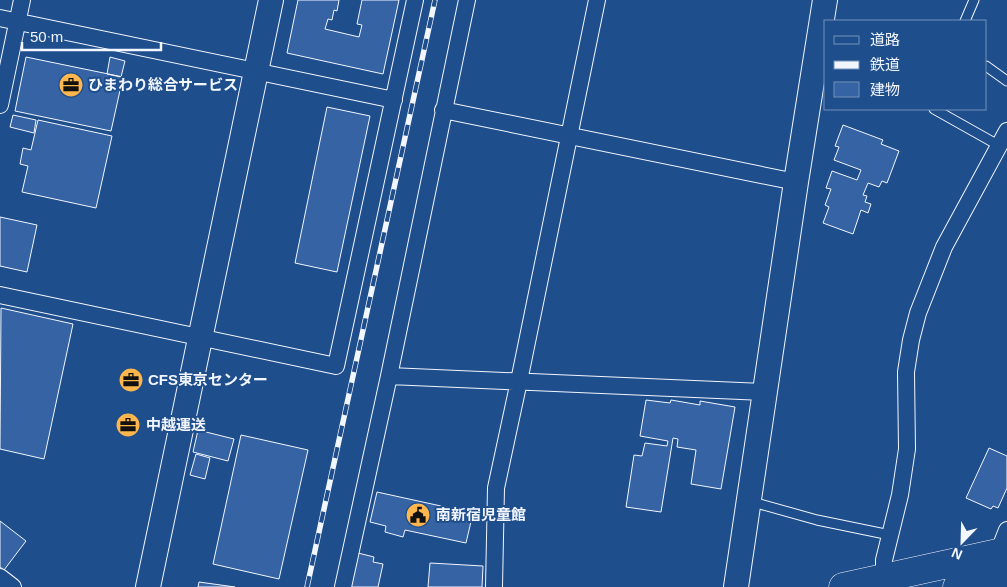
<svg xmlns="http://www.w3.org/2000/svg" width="1007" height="587" viewBox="0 0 1007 587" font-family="Helvetica,'Noto Sans JP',sans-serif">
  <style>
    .building { fill: #3563a3; stroke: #f2f6ff }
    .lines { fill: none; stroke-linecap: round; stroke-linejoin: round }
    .lane-casing { stroke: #f2f6ff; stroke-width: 11 }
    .street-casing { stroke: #f2f6ff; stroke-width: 18 }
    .secondary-casing { stroke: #f2f6ff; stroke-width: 26 }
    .highway-casing { stroke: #f2f6ff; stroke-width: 29 }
    .lane { stroke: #1f4e8c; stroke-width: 9 }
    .street { stroke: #1f4e8c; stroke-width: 16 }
    .secondary { stroke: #1f4e8c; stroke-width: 24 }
    .highway { stroke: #1f4e8c; stroke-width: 28 }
    .rail-casing { stroke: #f2f6ff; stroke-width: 5.5 }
    .rail { stroke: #1f4e8c; stroke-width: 4; stroke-dasharray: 11; stroke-linecap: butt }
    .labels { text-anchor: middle; stroke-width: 4; stroke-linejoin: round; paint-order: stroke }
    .poi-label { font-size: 15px; font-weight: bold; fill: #f2f6ff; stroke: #1f4e8c; text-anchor: start }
  </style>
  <rect width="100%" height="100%" fill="#1f4e8c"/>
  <!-- building -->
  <path class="building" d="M298 0H339L337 11 334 10 332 20 328 19 325 29 359 37 362 25 357 24 362 0H399L383 74 287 53Z
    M26 57 123 77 111 131 15 111Z
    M110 57 125 61 121 77 107 74Z
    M327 107 370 116 337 272 295 263Z
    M13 115 36 120 34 133 10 127Z
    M38 120 112 136 96 208 22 192 28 166 20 164 23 148 31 150Z
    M843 125 883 140 881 144 899 151 887 183 882 181 879 187 868 183 863 195 867 196 865 202 871 204 868 213 861 210 853 234 823 223 829 207 825 205 831 189 826 188 832 171 857 180 861 170 834 160 839 147 835 146Z
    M0 217 37 225 27 272 0 266Z
    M1 308 73 324 44 459 0 449Z
    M646 400 670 403 671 400 700 405V401L735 407 721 489 691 484 696 450 677 447 678 439 673 438 661 512 626 507 634 455 642 456 645 443 667 446 668 441 640 436Z
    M198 430 234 439 228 461 193 452Z
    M241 435 308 450 279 579 213 564Z
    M989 448 1007 456V488L998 508 993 506 991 509 966 498Z
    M196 454 210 458 205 479 190 475Z
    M377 492 473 513 466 543 405 530 403 537 385 532 386 526 370 522Z
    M0 521 26 541 4 570 0 567Z
    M358 553 374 557 373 562 383 564 378 587H351Z
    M430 563 483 566 482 587H428Z
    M199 582 235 587H198Z"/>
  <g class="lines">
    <defs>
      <path id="lane" d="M965 21 974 0
        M986 66 1007 81
        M934 109 998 145
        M749 501 817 520 890 535"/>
      <path id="street" d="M0 18 394 100
        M0 105 22 0
        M443 110 796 182
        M0 295 336 366 415 0
        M389 376 766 392
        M998 553 1007 530
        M0 577 13 587
        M884 579V560L900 495 907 449 906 372 911 340 918 313 944 247 1007 131
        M343 587 389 376 467 0
        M494 587 496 488 519 381 597 0"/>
      <path id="secondary" d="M148 587 271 0
        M736 587 796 182 825 0"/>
      <path id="highway" d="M843 587 1007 551
        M957 587 1007 577"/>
    </defs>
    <!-- lane casing -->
    <use href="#lane" class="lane-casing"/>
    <!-- street casing -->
    <use href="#street" class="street-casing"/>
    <!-- secondary casing -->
    <use href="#secondary" class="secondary-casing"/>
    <!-- highway casing -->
    <use href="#highway" class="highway-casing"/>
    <!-- lane -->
    <use href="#lane" class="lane"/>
    <!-- street -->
    <use href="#street" class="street"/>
    <!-- secondary -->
    <use href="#secondary" class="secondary"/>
    <!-- highway -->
    <use href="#highway" class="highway"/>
    <defs>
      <path id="rail" d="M307 587 435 0"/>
    </defs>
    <!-- rail casing -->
    <use href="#rail" class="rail-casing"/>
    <!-- rail -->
    <use href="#rail" class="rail"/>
  </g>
  <!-- icons -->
  <defs>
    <symbol id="office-disc" viewBox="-11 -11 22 22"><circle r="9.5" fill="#ffb74d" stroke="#1f4e8c"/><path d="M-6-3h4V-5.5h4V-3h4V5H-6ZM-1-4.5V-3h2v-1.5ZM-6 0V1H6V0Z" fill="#111"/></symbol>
    <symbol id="civic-disc" viewBox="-11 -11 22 22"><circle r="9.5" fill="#ffb74d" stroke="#1f4e8c"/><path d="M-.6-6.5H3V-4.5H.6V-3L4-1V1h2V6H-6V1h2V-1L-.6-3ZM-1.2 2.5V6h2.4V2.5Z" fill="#111"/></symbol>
  </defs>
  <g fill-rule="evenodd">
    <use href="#office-disc" x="57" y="71" width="28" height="28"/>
    <use href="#office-disc" x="117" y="366" width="28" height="28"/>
    <use href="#office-disc" x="114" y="411" width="28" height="28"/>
    <use href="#civic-disc" x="404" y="501" width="28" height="28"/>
  </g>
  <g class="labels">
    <!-- poi labels -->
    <g class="poi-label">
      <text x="88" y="90">ひまわり総合サービス</text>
      <text x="148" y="385">CFS東京センター</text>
      <text x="146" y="430">中越運送</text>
      <text x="436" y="520">南新宿児童館</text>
    </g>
  </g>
  <!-- legend -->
  <rect x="824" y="20" width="162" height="90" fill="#1f4e8c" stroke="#7391ba"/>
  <rect x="834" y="36" width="25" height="8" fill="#1f4e8c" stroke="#7391ba"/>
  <text x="870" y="45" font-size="15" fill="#f2f6ff">道路</text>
  <rect x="834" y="61" width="25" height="8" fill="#f2f6ff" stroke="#7391ba"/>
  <text x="870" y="70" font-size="15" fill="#f2f6ff">鉄道</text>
  <rect x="834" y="82" width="25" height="15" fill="#3563a3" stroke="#7391ba"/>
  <text x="870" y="95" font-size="15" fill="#f2f6ff">建物</text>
  <!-- north arrow -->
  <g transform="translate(962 542) rotate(203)" stroke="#1f4e8c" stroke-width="4" paint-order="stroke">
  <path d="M0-4L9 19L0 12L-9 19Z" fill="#f2f6ff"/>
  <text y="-8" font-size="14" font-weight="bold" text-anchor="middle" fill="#f2f6ff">N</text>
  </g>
  <!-- scale -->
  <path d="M22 42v8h139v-8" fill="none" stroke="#f2f6ff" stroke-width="2.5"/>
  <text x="30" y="42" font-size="15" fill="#f2f6ff" stroke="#1f4e8c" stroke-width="4" paint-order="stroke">50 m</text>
</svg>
